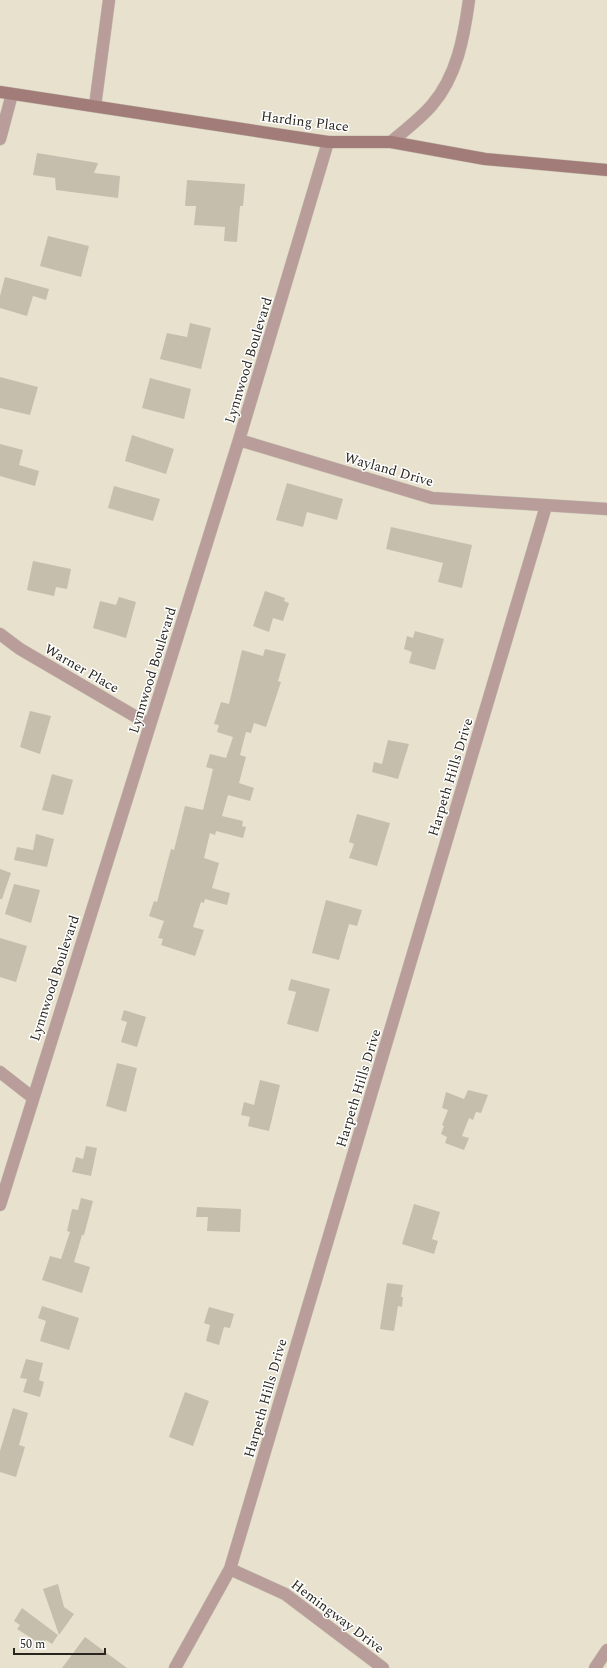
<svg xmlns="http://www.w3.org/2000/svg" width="607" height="1668" viewBox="0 0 607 1668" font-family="Spectral,serif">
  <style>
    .building { fill: #c6beac }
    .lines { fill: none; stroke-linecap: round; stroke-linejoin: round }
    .minor-casing { stroke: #c5bfae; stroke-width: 13 }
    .tertiary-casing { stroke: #c5bfae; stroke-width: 13 }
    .secondary-casing { stroke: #c5bfae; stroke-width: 13 }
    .minor { stroke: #b89d9a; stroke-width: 12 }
    .tertiary { stroke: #b89d9a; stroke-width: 12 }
    .secondary { stroke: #a27c78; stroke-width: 12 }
    .labels { text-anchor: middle; stroke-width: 3; stroke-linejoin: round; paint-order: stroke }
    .street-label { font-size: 14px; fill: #27251e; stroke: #fff }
  </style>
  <rect width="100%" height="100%" fill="#e8e1ce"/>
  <!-- building -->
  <path class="building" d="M37 153 98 163 94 173 120 176 118 198 56 190 55 178 33 175Z
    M187 180 245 184 243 206H240L237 242 224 241 225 227 194 225 196 206H185Z
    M48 236 89 246 81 277 40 266Z
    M5 277 49 289 46 300 33 296 27 316 0 308V296Z
    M190 323 211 328 201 369 160 359 167 333 187 337Z
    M0 377 38 387 30 415 0 408Z
    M150 378 191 389 184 419 142 408Z
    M132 435 174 449 166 474 125 461Z
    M0 444 23 450 19 465 39 471 35 486 0 476Z
    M287 483 343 499 337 520 307 512 303 527 276 520Z
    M114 486 160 499 153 521 108 508Z
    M391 527 472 545 462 588 438 582 443 563 386 549Z
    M33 561 71 569 67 589 56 587 54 596 27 590Z
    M265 591 285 598 284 601 289 603 283 621 273 618 269 632 253 626Z
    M119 597 136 602 126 638 93 628 100 601 116 605Z
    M415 631 444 639 435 670 409 663 412 652 404 649 407 636 413 638Z
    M265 649 286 654 278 681 281 682 266 727 254 723 251 733 246 732 240 755 246 757 239 783 254 788 250 801 228 795 222 816 243 821 242 826 246 827 243 838 216 831 215 835 210 833 204 858 219 863 212 888 230 893 227 905 205 899 204 903 201 902 193 927 204 930 195 956 161 945 163 939 158 938 164 921 149 916 154 901 157 902 171 849 174 850 185 806 203 810 213 769 206 767 210 754 226 758 233 737 217 732 219 725 214 724 221 702 229 704 242 650 263 656Z
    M30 711 51 716 40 754 20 747Z
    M388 740 409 744 398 779 372 772 374 762 382 764Z
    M52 774 73 780 63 815 42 810Z
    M357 814 390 823 377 866 349 858 354 844 349 842Z
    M36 834 54 839 47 867 14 860 17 847 33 850Z
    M0 869 11 873 2 899H0Z
    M14 884 40 890 31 923 5 914Z
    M326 900 362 910 357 926 349 924 339 960 312 953Z
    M0 938 27 946 16 982 0 977Z
    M291 979 330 989 318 1032 287 1024 296 992 288 990Z
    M124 1010 146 1017 137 1047 121 1042 127 1022 121 1020Z
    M117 1063 137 1068 126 1112 106 1106Z
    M260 1080 280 1085 269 1131 248 1126 250 1117 241 1115 244 1102 254 1105Z
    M468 1090 488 1095 481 1113 476 1112 473 1120 469 1118 462 1136 469 1138 464 1150 445 1143 447 1137 441 1134 444 1126 442 1125 448 1110 442 1108 446 1092 464 1099Z
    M86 1146 97 1148 91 1176 72 1172 76 1157 83 1159Z
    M81 1198 93 1201 84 1235H82L74 1262 90 1267 82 1293 42 1280 50 1256 61 1259 70 1232 67 1231 72 1209 78 1210Z
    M414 1204 440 1212 432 1239 438 1241 434 1254 402 1244Z
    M197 1207 241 1209 240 1232 207 1231 208 1217H196Z
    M387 1283 403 1285 401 1297H403L402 1307 398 1306 394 1331 380 1329Z
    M42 1306 79 1318 69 1350 40 1341 46 1321 38 1318Z
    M209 1307 234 1314 230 1328 224 1327 219 1345 206 1341 210 1325 204 1323Z
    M26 1359 43 1363 39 1380 44 1382 40 1397 23 1392 27 1379 20 1378Z
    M185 1392 209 1401 193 1446 169 1437Z
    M13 1408 28 1413 19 1445 25 1447 16 1477 0 1472V1451Z
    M58 1584 64 1607 74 1614 59 1635 43 1589Z
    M22 1608 58 1635 52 1644 46 1640 42 1645 17 1629 20 1625 14 1621Z
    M85 1637 127 1668H62Z"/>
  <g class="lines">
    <defs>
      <path id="minor" d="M95 106 109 0
        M0 139 12 94
        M239 440 432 498 607 509
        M0 634 20 649 150 725
        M0 1072 32 1097
        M0 1205 239 440 328 142
        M230 1569 285 1594 383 1668
        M175 1668 230 1569 546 506
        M595 1668 607 1650"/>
      <path id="tertiary" d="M391 142C405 130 420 119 432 105 457 76 464 37 469 0"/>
      <path id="secondary" d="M0 92 328 142H391L485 159 607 170"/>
    </defs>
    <!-- minor casing -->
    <use href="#minor" class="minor-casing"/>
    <!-- tertiary casing -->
    <use href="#tertiary" class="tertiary-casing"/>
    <!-- secondary casing -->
    <use href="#secondary" class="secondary-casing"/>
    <!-- minor -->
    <use href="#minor" class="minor"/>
    <!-- tertiary -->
    <use href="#tertiary" class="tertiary"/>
    <!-- secondary -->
    <use href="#secondary" class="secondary"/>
  </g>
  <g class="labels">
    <!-- street labels -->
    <g class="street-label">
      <text transform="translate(305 121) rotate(7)" y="5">Harding Place</text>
      <text transform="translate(248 360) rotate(-73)" y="5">Lynnwood Boulevard</text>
      <text transform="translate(389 469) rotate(16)" y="5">Wayland Drive</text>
      <text transform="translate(82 668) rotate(30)" y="5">Warner Place</text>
      <text transform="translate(152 670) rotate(-73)" y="5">Lynnwood Boulevard</text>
      <text transform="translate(450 777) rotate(-73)" y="5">Harpeth Hills Drive</text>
      <text transform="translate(54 978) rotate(-72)" y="5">Lynnwood Boulevard</text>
      <text transform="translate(358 1088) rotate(-73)" y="5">Harpeth Hills Drive</text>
      <text transform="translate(265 1398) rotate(-74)" y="5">Harpeth Hills Drive</text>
      <text transform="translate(338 1616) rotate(37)" y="5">Hemingway Drive</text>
    </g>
  </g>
  <!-- scale -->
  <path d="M14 1648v6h91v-6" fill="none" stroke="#27251e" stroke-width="2"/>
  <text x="20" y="1648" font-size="12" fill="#27251e" stroke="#ffffff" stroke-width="3" paint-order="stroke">50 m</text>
</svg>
